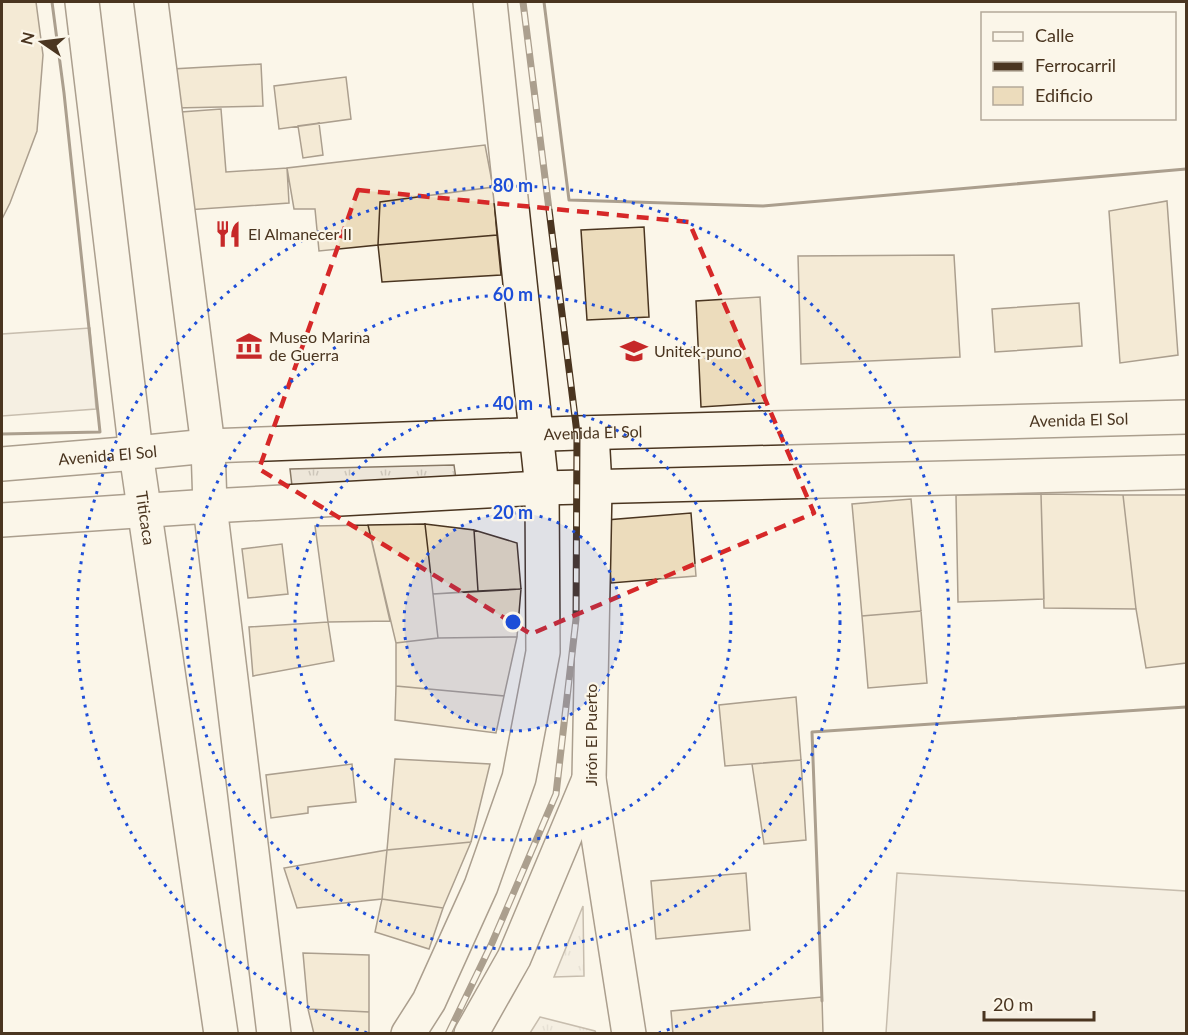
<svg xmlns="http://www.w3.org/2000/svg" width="1188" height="1035" viewBox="0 0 1188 1035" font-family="Lato,sans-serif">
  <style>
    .grass { fill: url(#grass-tufts); stroke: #887966; stroke-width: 1.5 }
    .garden { fill: #ede6d9; stroke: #887966; stroke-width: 1.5 }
    .building { fill: #ecdcbc; stroke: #4a3520; stroke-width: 1.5 }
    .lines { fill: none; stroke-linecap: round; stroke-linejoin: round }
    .secondary-casing { stroke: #4a3520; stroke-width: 36 }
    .secondary { stroke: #fbf6e9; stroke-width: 33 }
    .rail-casing { stroke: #4a3520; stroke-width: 7 }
    .rail { stroke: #fbf6e9; stroke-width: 4.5; stroke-dasharray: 14; stroke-linecap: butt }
    .wall { stroke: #4a3520; stroke-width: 3 }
    .marked { fill: none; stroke: #d62828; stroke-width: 4.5; stroke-dasharray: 12 8; stroke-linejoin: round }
    .ring { fill: none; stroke: #1d4ed8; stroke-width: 3; stroke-dasharray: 3 6 }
    .labels { text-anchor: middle; stroke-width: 4.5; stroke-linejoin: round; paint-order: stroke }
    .poi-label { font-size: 16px; fill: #4a3520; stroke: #fbf6e9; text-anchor: start }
    .street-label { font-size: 16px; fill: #4a3520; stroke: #fbf6e9 }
    .centre { fill: #1d4ed8; stroke: #fbf6e9; stroke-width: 3 }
    .ring-label { font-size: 18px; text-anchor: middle; font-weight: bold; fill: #1d4ed8; stroke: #fbf6e9; stroke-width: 4.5; stroke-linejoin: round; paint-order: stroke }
  </style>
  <defs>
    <pattern id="grass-tufts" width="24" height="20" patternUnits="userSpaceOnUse" patternTransform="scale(1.5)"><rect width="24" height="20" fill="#ede6d9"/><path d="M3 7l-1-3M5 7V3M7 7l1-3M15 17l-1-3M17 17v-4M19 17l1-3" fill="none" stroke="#cdc6ba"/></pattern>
  </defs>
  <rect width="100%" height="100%" fill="#fbf6e9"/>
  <!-- grass -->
  <path class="grass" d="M454 465 456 479 292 486 290 469Z
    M583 906 584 976 554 977Z
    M540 1017 595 1031 596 1033H530Z"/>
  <!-- garden -->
  <path class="garden" d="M90 328 96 409 2 416V334Z
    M897 873 1186 891V1033H886Z"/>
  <!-- building -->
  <path class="building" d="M2 2H36L43 55 37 131 10 203 2 219Z
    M261 64 263 106 175 108 172 69Z
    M346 77 351 119 279 129 274 86Z
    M221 109 226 172 287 168 289 203 186 210 181 112Z
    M319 123 323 155 303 158 298 126Z
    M485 145 493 187 380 202 378 245 319 251 315 209H294L287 168Z
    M493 187 497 235 378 245 380 202Z
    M1167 201 1178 355 1120 363 1109 211Z
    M644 227 649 317 587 320 581 230Z
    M497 235 501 275 382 282 378 245Z
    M954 255 960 357 801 364 798 256Z
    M760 297 766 403 701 407 696 301Z
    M1079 303 1082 346 995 352 992 309Z
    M1041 494 1123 495 1136 609 1044 608Z
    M1041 494 1044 599 958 602 956 495Z
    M1123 495H1186V663L1146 668 1136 609Z
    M911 499 921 611 862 616 852 504Z
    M691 513 696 576 611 583 606 520Z
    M425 524 474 530 478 591 433 594Z
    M425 524 438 638 396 643 368 525Z
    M368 525 390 621 328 622 315 526Z
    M474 530 517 543 521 589 478 591Z
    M282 544 288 594 248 598 242 549Z
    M521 589 517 637 438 638 433 594Z
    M921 611 927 683 868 688 862 616Z
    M328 622 334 661 253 676 249 627Z
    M517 637 504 696 396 686V643L438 638Z
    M396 686 504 696 496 733 395 720Z
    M796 697 801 760 725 766 719 705Z
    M395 759 490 764 471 842 387 850Z
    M801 760 806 840 764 844 752 764Z
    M352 764 356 802 308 807V813L271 818 266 775Z
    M471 842 443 908 382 899 387 850Z
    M387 850 382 899 297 908 284 868Z
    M746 873 750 930 656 939 651 881Z
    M382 899 443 908 429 949 375 932Z
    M303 953 369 955V1012L308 1009Z
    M822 997 823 1034H673L671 1011Z
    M308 1009 369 1012V1034H314Z"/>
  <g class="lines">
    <defs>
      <g id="secondary">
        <path id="s1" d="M82 2 136 453 221 1034"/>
        <path d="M151 2 208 446 210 506 274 1034"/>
        <path d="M592 433 595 487 589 779 629 1034"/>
        <path id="s2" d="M2 464 136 453 208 446 577 433 1186 417"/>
        <path d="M2 520 210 506 542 488 1186 472"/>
        <path d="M408 1034 429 1001 481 886 519 778 543 652 542 488 490 2"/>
        <path d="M471 1034 514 958 589 779"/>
      </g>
    </defs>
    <!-- secondary casing -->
    <use href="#secondary" class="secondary-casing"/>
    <!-- secondary -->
    <use href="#secondary" class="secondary"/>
    <defs>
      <path id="rail" d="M448 1034 492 943 556 794 576 619 577 433 523 2"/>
    </defs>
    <!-- rail casing -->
    <use href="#rail" class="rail-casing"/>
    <!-- rail -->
    <use href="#rail" class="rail"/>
    <!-- wall -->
    <path class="wall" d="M544 2 569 200 763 206 1186 169
      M2 434 100 432 64 93 52 2
      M822 1001 812 732 1186 707"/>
  </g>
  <!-- marked area -->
  <path d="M0 0H1188V1035H0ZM358 190 689 222 814 513 531 634 259 469Z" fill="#fbf6e9" fill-opacity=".55" fill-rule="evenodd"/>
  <path class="marked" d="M358 190 689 222 814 513 531 634 259 469Z"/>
  <!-- distance rings -->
  <circle cx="513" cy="622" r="109" fill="#1d4ed8" fill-opacity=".12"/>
  <g class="ring">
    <circle cx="513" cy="622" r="109"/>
    <circle cx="513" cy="622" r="218"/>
    <circle cx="513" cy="622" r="327"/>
    <path d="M367 1033A436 436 0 1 1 659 1033"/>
  </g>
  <!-- icons -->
  <defs>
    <symbol id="restaurant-bare" viewBox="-9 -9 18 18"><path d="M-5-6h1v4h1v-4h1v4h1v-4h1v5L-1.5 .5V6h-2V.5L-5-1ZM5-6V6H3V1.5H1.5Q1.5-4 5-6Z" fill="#c62828" stroke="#fbf6e9" stroke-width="2.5" paint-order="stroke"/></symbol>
    <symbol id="museum-bare" viewBox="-9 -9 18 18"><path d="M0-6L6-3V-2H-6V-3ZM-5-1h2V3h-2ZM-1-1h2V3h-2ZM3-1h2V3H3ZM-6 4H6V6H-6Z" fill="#c62828" stroke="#fbf6e9" stroke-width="2.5" paint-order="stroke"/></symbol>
    <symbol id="school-bare" viewBox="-9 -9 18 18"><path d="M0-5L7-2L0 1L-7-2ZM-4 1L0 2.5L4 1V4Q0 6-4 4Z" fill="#c62828" stroke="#fbf6e9" stroke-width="2.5" paint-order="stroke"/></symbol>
  </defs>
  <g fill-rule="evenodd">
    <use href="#restaurant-bare" x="209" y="215" width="38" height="38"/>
    <use href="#museum-bare" x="230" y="327" width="38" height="38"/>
    <use href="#school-bare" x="615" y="332" width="38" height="38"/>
  </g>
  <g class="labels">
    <!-- poi labels -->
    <g class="poi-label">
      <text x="248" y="240">El Almanecer II</text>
      <text x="269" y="343">Museo Marina<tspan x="269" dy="18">de Guerra</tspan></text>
      <text x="654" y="357">Unitek-puno</text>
    </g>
    <!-- street labels -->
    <g class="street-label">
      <text dy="6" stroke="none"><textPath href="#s2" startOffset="1078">Avenida El Sol</textPath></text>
      <text dy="6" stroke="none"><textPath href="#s2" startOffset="592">Avenida El Sol</textPath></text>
      <text dy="6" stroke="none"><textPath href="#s2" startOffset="106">Avenida El Sol</textPath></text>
      <text dy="6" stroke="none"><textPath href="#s1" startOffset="520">Titicaca</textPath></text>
      <text transform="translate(591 735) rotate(-90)" y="6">Jirón El Puerto</text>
    </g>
  </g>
  <circle cx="513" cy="622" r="9" class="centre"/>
  <g class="ring-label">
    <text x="513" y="192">80 m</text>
    <text x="513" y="301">60 m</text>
    <text x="513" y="410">40 m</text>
    <text x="513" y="519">20 m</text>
  </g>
  <!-- border -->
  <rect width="1188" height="1035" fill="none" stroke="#4a3520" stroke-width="6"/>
  <!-- legend -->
  <rect x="981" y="12" width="195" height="108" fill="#fbf6e9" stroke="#b4a999" stroke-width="1.5"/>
  <rect x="993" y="32" width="30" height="9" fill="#fbf6e9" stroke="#b4a999" stroke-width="1.5"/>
  <text x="1035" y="42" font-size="18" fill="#4a3520">Calle</text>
  <rect x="993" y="62" width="30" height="9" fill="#4a3520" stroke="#b4a999" stroke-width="1.5"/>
  <text x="1035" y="72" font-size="18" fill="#4a3520">Ferrocarril</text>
  <rect x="993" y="87" width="30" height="18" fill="#ecdcbc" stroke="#b4a999" stroke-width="1.5"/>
  <text x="1035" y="102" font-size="18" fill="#4a3520">Edificio</text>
  <!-- north arrow -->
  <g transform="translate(42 42) rotate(284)" stroke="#fbf6e9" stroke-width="4.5" paint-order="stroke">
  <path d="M0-4.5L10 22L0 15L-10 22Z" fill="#4a3520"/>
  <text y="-9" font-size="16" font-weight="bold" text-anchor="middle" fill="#4a3520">N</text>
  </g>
  <!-- scale -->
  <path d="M984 1011v9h110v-9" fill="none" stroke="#4a3520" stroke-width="3"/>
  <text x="993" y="1011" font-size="18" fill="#4a3520" stroke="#fbf6e9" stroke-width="4.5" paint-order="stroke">20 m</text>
</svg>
